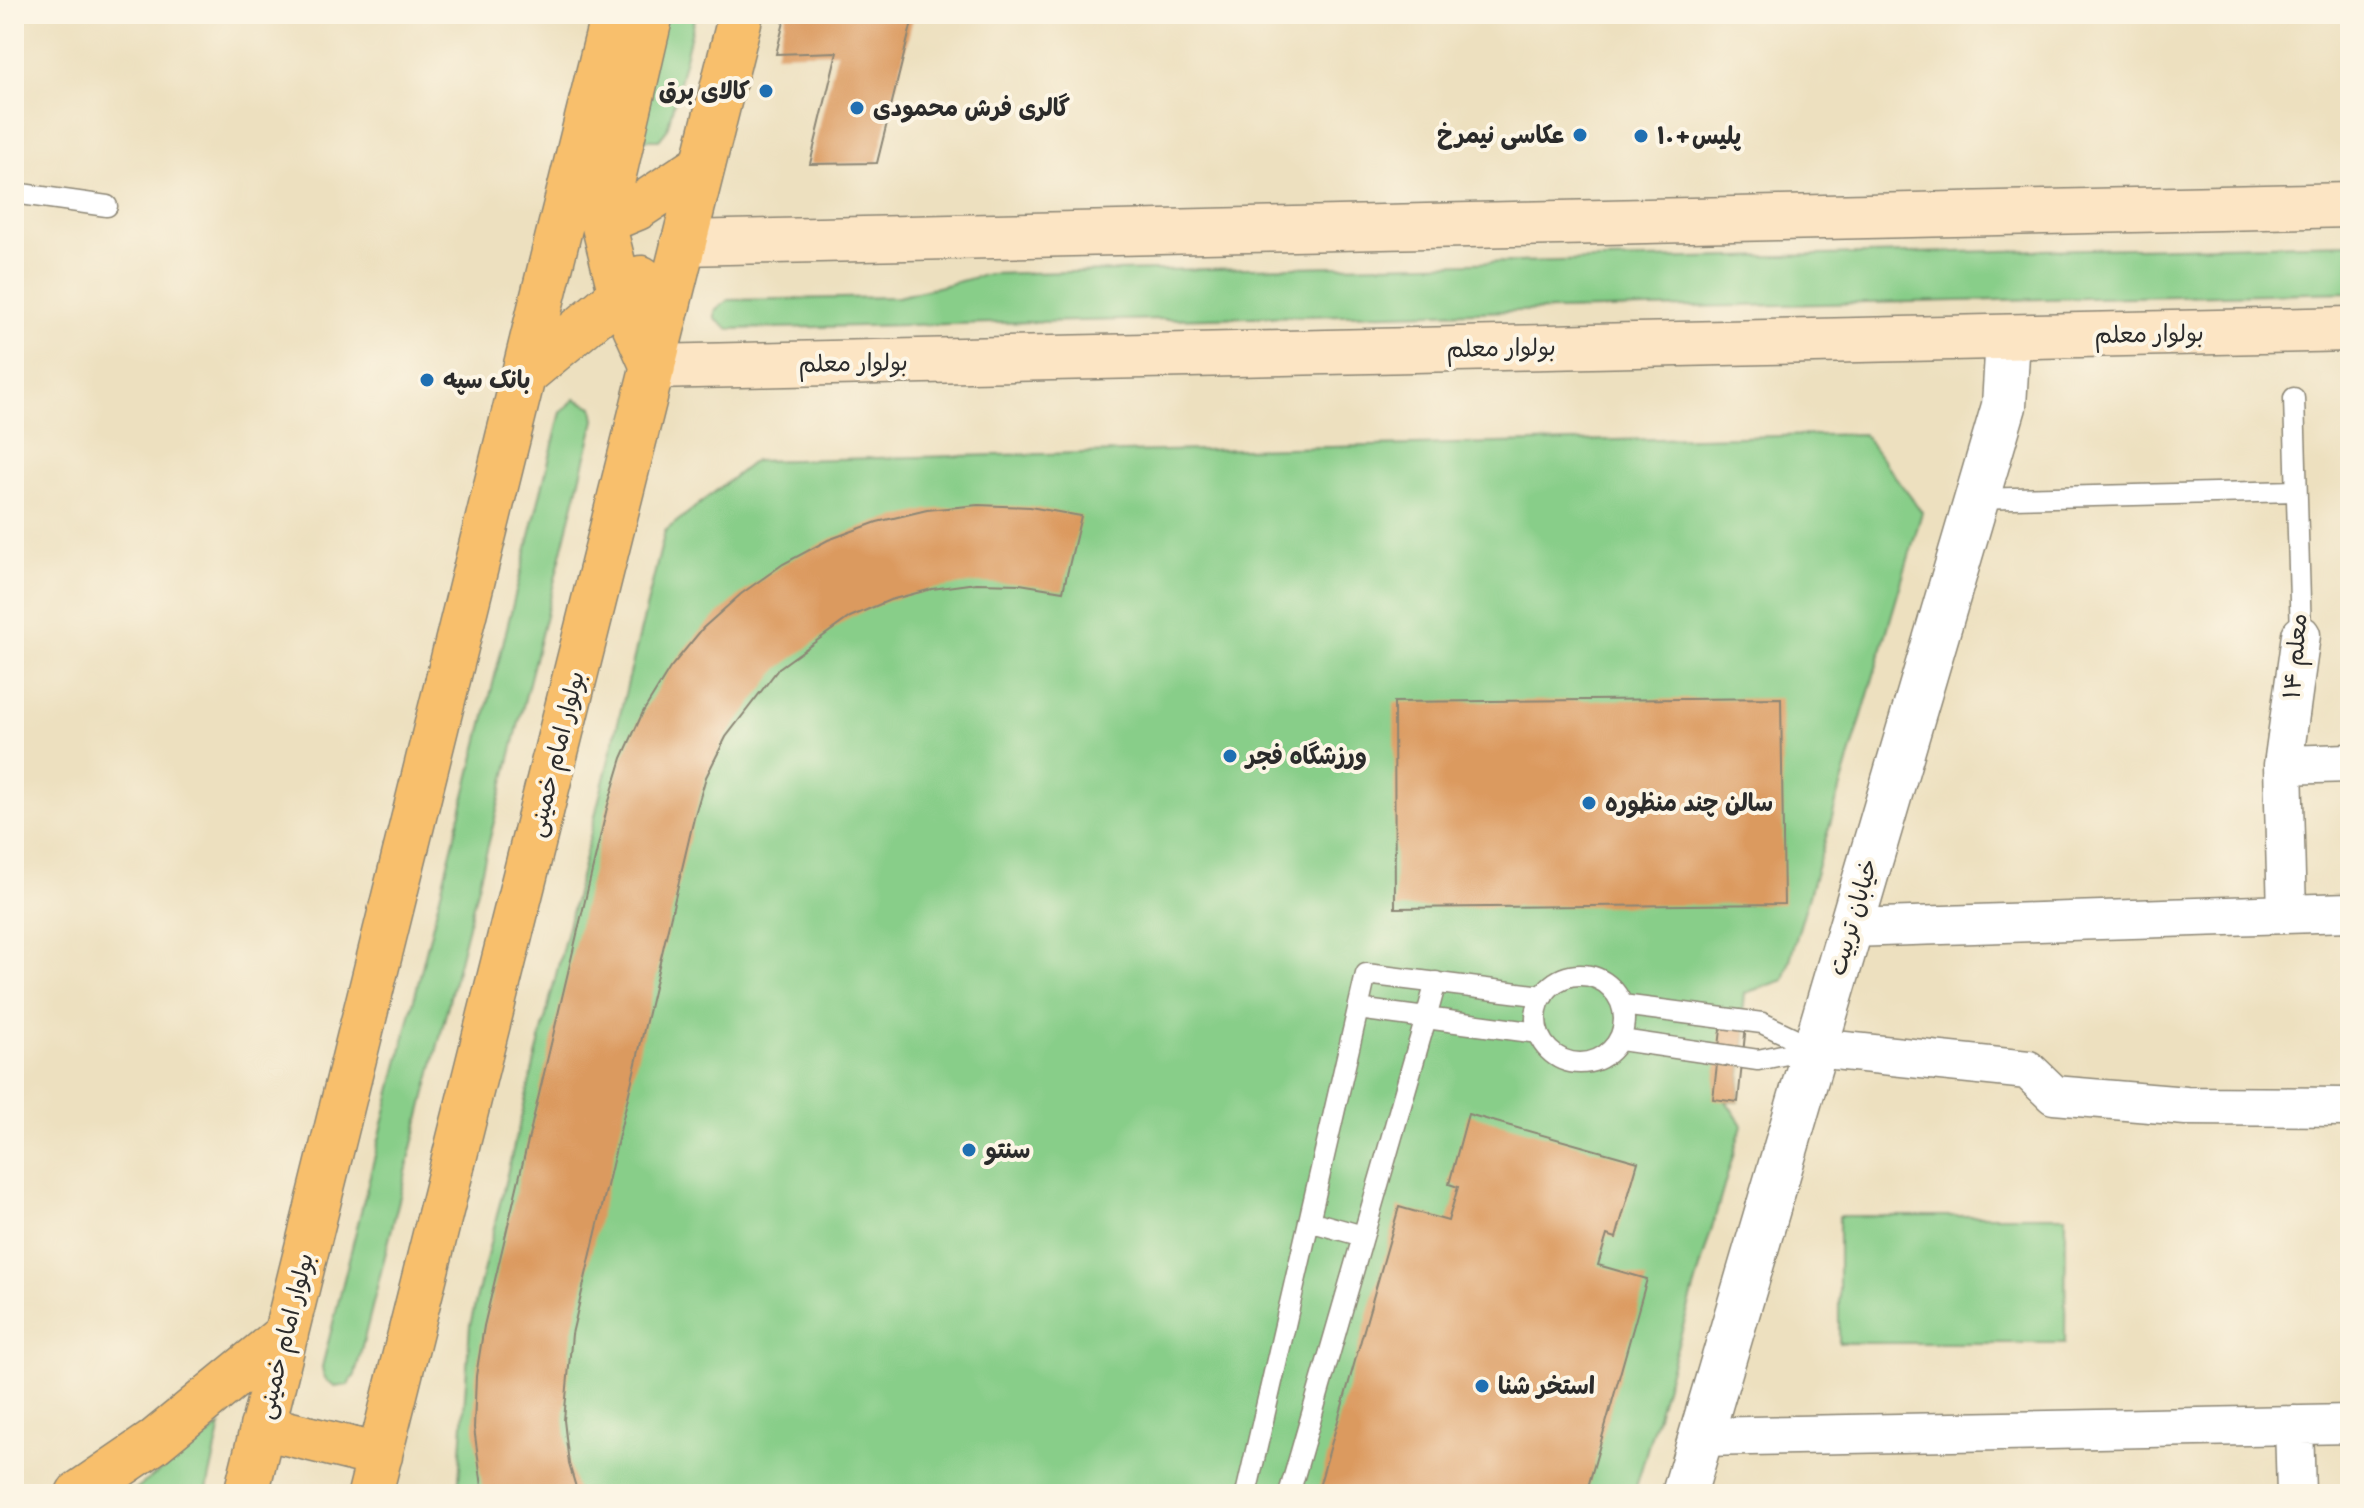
<svg xmlns="http://www.w3.org/2000/svg" width="2364" height="1508" viewBox="0 0 2364 1508" font-family="'Balsamiq Sans','Playpen Sans Arabic',sans-serif">
  <style>
    .green { fill: #88ce89; stroke: #5a7c5a; stroke-width: 2 }
    .building { fill: #db9a5e }
    .lines { fill: none; stroke-linecap: round; stroke-linejoin: round }
    .service-casing { stroke: #8c8675; stroke-width: 23 }
    .minor-casing { stroke: #8c8675; stroke-width: 41 }
    .tertiary-casing { stroke: #8c8675; stroke-width: 47 }
    .secondary-casing { stroke: #8c8675; stroke-width: 47 }
    .primary-casing { stroke: #8c8675; stroke-width: 47 }
    .service { stroke: #fff; stroke-width: 20 }
    .minor { stroke: #fff; stroke-width: 38 }
    .tertiary { stroke: #fff; stroke-width: 44 }
    .secondary { stroke: #fce5c4; stroke-width: 44 }
    .primary { stroke: #f8bf6c; stroke-width: 44 }
    .poi-dot { fill: #1f6fb2; stroke: #fcf5e5; stroke-width: 3 }
    .labels { text-anchor: middle; stroke-width: 8; stroke-linejoin: round; paint-order: stroke }
    .poi-label { font-size: 24px; font-weight: bold; fill: #2b2b2b; stroke: #fcf5e5; text-anchor: start }
    .street-label { font-size: 24px; fill: #2b2b2b; stroke: #fcf5e5 }
  </style>
  <rect width="100%" height="100%" fill="#fcf5e5"/>
  <filter id="ink" filterUnits="userSpaceOnUse"><feTurbulence type="fractalNoise" baseFrequency=".0125" numOctaves="2"/><feDisplacementMap in="SourceGraphic" scale="16" xChannelSelector="R" yChannelSelector="G"/><feConvolveMatrix kernelMatrix="1 2 1 2 8 2 1 2 1" color-interpolation-filters="sRGB"/></filter>
  <filter id="wash" filterUnits="userSpaceOnUse"><feTurbulence type="fractalNoise" baseFrequency=".006" numOctaves="4" result="noise"/><feDisplacementMap in="SourceGraphic" scale="32" xChannelSelector="R" yChannelSelector="G"/><feGaussianBlur stdDeviation="1.8" result="paint"/><feColorMatrix in="noise" values="0 0 0 0 0 0 0 0 0 0 0 0 0 0 0 0 0 1.4 0 .05"/><feComposite in="paint" operator="in"/></filter>
  <g filter="url(#wash)">
    <rect width="100%" height="100%" fill="#ede0bf"/>
    <!-- green -->
    <path class="green" d="M661 14H696L667 130 659 140H640Z
      M2350 243V292L729 329 715 319V311L728 300 898 297 988 274Z
      M575 399 593 407 595 420 355 1375 348 1385 335 1387 324 1379 322 1367 561 412Z
      M1863 434 1922 512 1784 980 1745 993 1743 1014 1747 1015 1738 1102 1726 1101 1742 1125 1634 1494H458L470 1325 665 531 754 461Z
      M1839 1216H2066L2065 1343H1839Z
      M221 1426 206 1494H129Z"/>
    <g id="blocks">
      <!-- building -->
      <path class="building" d="M786 14H914L877 163 810 164 837 52 776 54Z
        M978 505 1030 507 1081 516 1063 591 1020 584 976 583 932 589 890 600 850 617 779 668 726 737 706 777 694 818 572 1334 564 1420 569 1464 578 1494H483L474 1428 476 1376 484 1326 607 808 622 758 643 712 670 668 703 628 741 594 783 564 828 540 877 522 927 510Z
        M1781 698 1784 904 1395 908 1394 702Z
        M1723 1012 1747 1015 1738 1102 1713 1099Z
        M1468 1114 1638 1162 1616 1238 1607 1235 1598 1265 1647 1279 1586 1494H1317L1399 1207 1448 1221 1458 1187 1449 1184Z"/>
    </g>
  </g>
  <g filter="url(#ink)">
    <use href="#blocks" fill-opacity="0" stroke="#8c8675" stroke-width="2"/>
    <g class="lines">
      <defs>
        <path id="service" d="M14 193 107 206
          M2294 398 2301 635
          M1976 499 2296 491
          M1536 1019a44 44 0 1 1 88 0a44 44 0 1 1-88 0Z
          M1436 982 1426 1018 1358 1009 1366 974 1543 996
          M1622 1005 1762 1023 1815 1048
          M1621 1040 1758 1060 1815 1048
          M1309 1221 1363 1236
          M1246 1494 1358 1009
          M1289 1494 1426 1018 1538 1033"/>
        <path id="minor" d="M2283 765 2350 763
          M2287 914 2283 765 2301 635
          M1850 928 2350 912
          M1815 1048 2028 1070 2054 1095 2186 1106 2350 1107
          M2294 1425 2296 1494
          M1700 1437 2350 1424"/>
        <path id="tertiary" d="M1684 1494 2004 406 2008 337"/>
        <path id="secondary" d="M683 243 2350 205
          M653 367 2350 329"/>
        <path id="primary" d="M651 14 603 222 621 295 653 367
          M603 222 637 208 703 164
          M523 376 641 278
          M262 1427 380 1456
          M78 1494 154 1442 286 1334
          M246 1494 613 14
          M370 1494 741 14"/>
      </defs>
      <!-- service casing -->
      <use href="#service" class="service-casing"/>
      <!-- minor casing -->
      <use href="#minor" class="minor-casing"/>
      <!-- tertiary casing -->
      <use href="#tertiary" class="tertiary-casing"/>
      <!-- secondary casing -->
      <use href="#secondary" class="secondary-casing"/>
      <!-- primary casing -->
      <use href="#primary" class="primary-casing"/>
      <!-- service -->
      <use href="#service" class="service"/>
      <!-- minor -->
      <use href="#minor" class="minor"/>
      <!-- tertiary -->
      <use href="#tertiary" class="tertiary"/>
      <!-- secondary -->
      <use href="#secondary" class="secondary"/>
      <!-- primary -->
      <use href="#primary" class="primary"/>
    </g>
  </g>
  <!-- markers -->
  <g class="poi-dot">
    <circle cx="766" cy="91" r="8"/>
    <circle cx="857" cy="108" r="8"/>
    <circle cx="1580" cy="135" r="8"/>
    <circle cx="1641" cy="136" r="8"/>
    <circle cx="427" cy="380" r="8"/>
    <circle cx="1230" cy="756" r="8"/>
    <circle cx="1589" cy="803" r="8"/>
    <circle cx="969" cy="1150" r="8"/>
    <circle cx="1482" cy="1386" r="8"/>
  </g>
  <g class="labels">
    <!-- poi labels -->
    <g class="poi-label">
      <text x="750" y="99" text-anchor="end">کالای برق</text>
      <text x="873" y="116">گالری فرش محمودی</text>
      <text x="1564" y="143" text-anchor="end">عکاسی نیمرخ</text>
      <text x="1657" y="144">پلیس+۱۰</text>
      <text x="443" y="388">بانک سپه</text>
      <text x="1246" y="764">ورزشگاه فجر</text>
      <text x="1605" y="811">سالن چند منظوره</text>
      <text x="985" y="1158">سنتو</text>
      <text x="1498" y="1394">استخر شنا</text>
    </g>
    <!-- street labels -->
    <g class="street-label">
      <text transform="translate(2149 334) rotate(-1)" y="8">بولوار معلم</text>
      <text transform="translate(1501 348) rotate(-1)" y="8">بولوار معلم</text>
      <text transform="translate(853 363) rotate(-1)" y="8">بولوار معلم</text>
      <text transform="translate(2295 656) rotate(-85)" y="8">معلم ۱۴</text>
      <text transform="translate(556 754) rotate(-76)" y="8">بولوار امام خمینی</text>
      <text transform="translate(1853 917) rotate(-74)" y="8">خیابان تربیت</text>
      <text transform="translate(285 1336) rotate(-76)" y="8">بولوار امام خمینی</text>
    </g>
  </g>
  <!-- margin -->
  <rect width="2364" height="1508" fill="none" stroke="#fcf5e5" stroke-width="48"/>
</svg>
